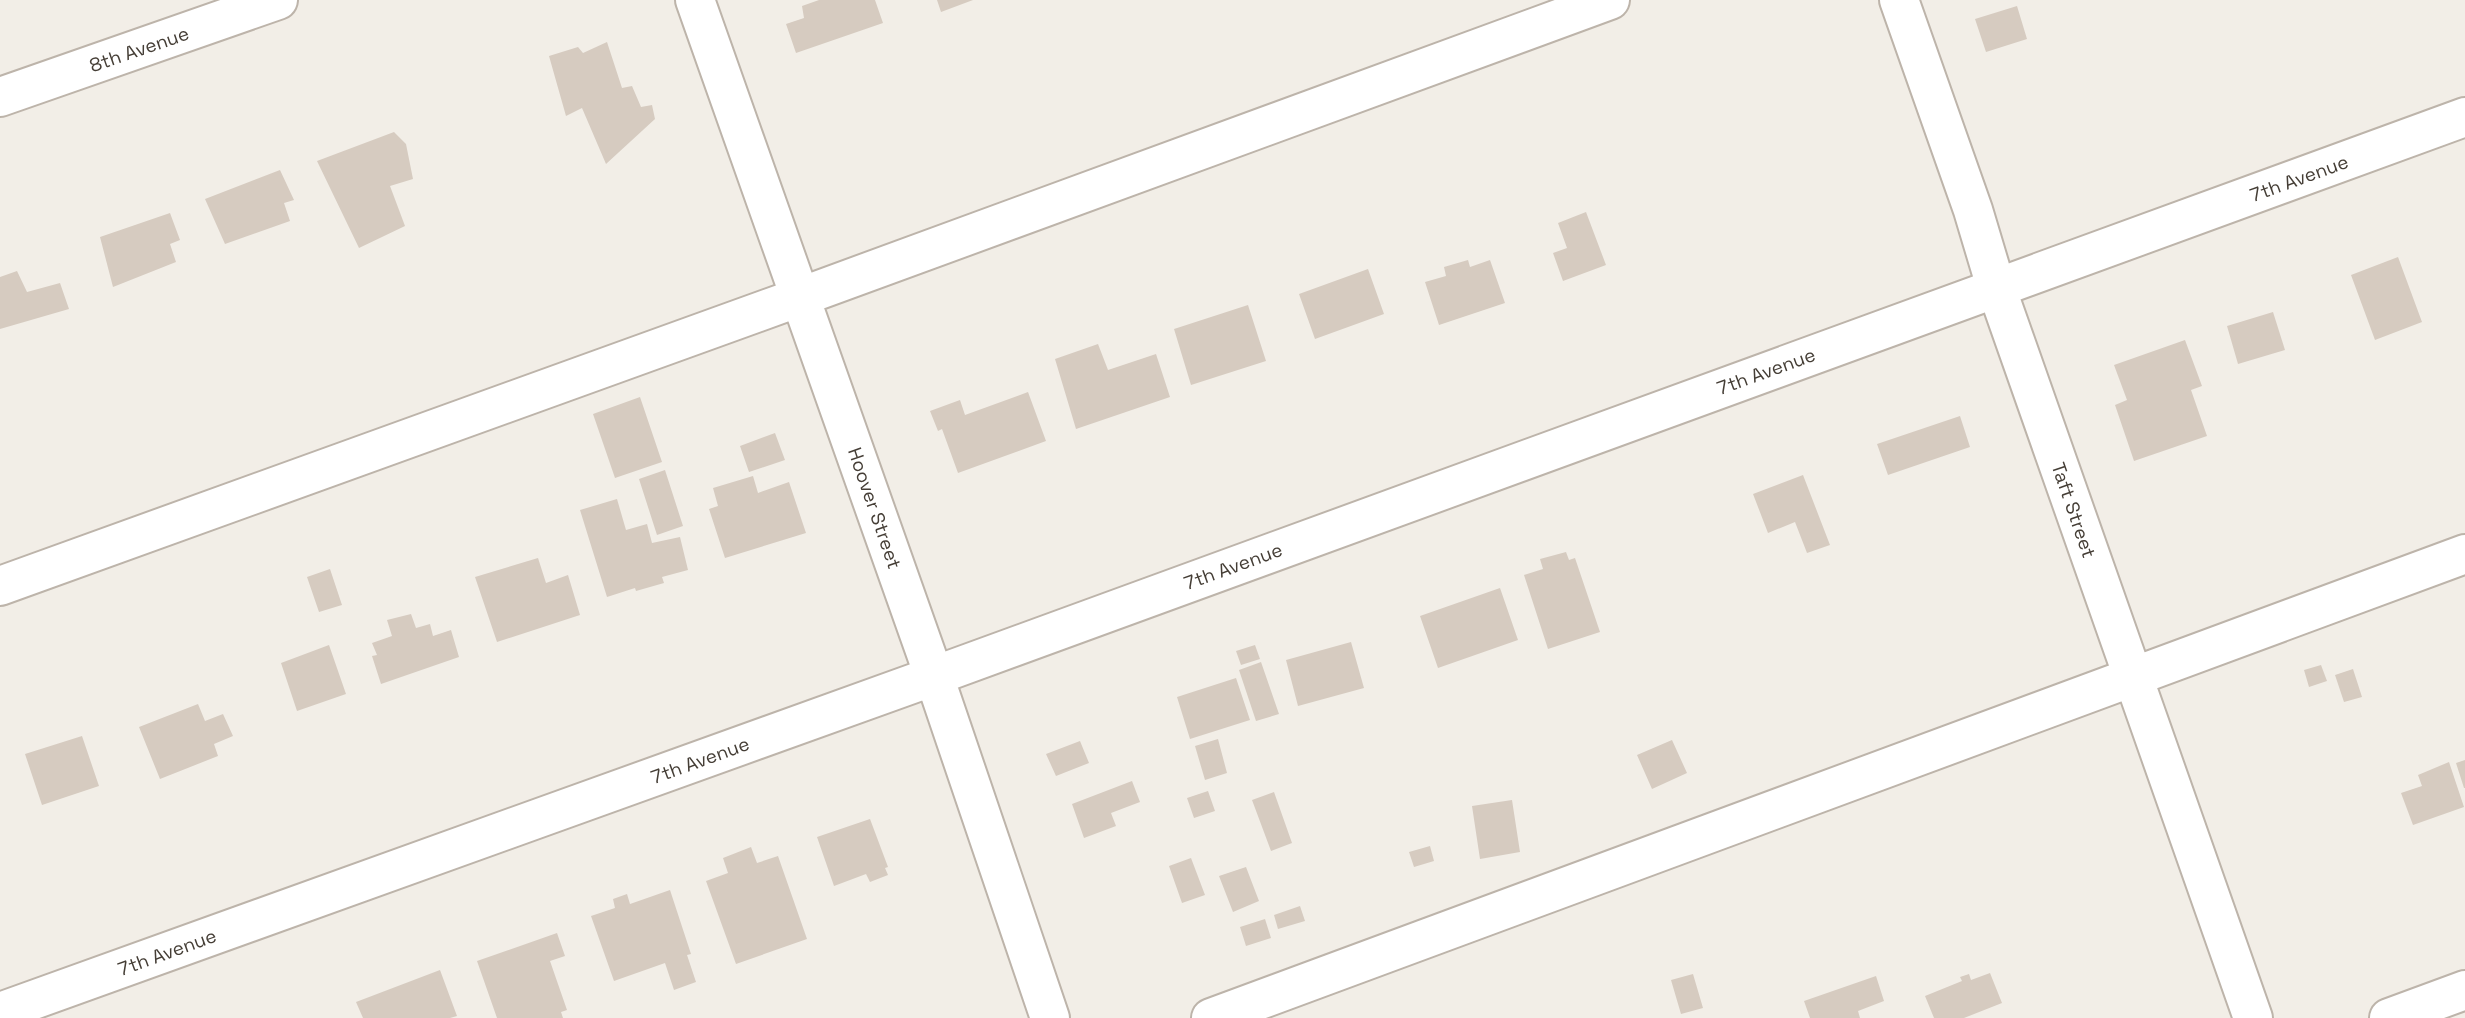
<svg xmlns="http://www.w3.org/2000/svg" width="2465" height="1018" viewBox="0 0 2465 1018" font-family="'Space Grotesk',sans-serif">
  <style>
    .building { fill: #d6cbc0 }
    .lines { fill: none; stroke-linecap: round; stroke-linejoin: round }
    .minor-casing { stroke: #bdb4aa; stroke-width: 42 }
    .minor { stroke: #fff; stroke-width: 38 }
    .labels { text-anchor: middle; stroke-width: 7; stroke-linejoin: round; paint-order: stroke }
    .street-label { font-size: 19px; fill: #453e36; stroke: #fff }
  </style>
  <rect width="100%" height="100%" fill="#f2eee7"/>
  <!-- building -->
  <path class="building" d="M819 0H875L883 23 796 53 786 24 804 18 802 6Z
    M937 0H973L941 12Z
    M2017 6 2027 39 1986 52 1975 19Z
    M607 42 622 88 632 86 641 107 652 105 655 119 606 164 582 108 566 116 549 56 578 47 583 53Z
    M394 132 406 144 413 179 390 186 405 226 359 248 317 161Z
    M280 170 294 200 284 203 290 221 225 244 205 199Z
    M1586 212 1606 265 1563 281 1553 253 1567 248 1558 223Z
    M170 213 180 240 170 244 176 262 113 287 100 237Z
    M2398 257 2422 322 2375 340 2351 275Z
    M1468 260 1470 267 1490 260 1505 303 1439 325 1425 282 1446 276 1444 267Z
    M1368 269 1384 314 1315 339 1299 294Z
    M17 271 27 292 60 283 69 309 0 329V277Z
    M1248 305 1266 361 1191 385 1174 329Z
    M2273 312 2285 350 2238 364 2227 326Z
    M2185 340 2202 386 2191 390 2207 436 2134 461 2115 405 2127 400 2114 365Z
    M1098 344 1108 370 1156 354 1170 397 1076 429 1055 359Z
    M1028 392 1046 441 958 473 942 429 938 431 930 411 960 400 965 415Z
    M640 397 662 462 615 478 593 414Z
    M1960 416 1970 447 1888 475 1877 444Z
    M775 433 785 460 749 472 740 446Z
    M665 470 683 526 657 535 639 479Z
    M1803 475 1830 545 1807 553 1795 522 1768 533 1753 494Z
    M753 476 758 493 789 482 806 533 725 558 709 509 718 506 713 488Z
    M617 499 626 530 647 524 652 543 680 537 688 570 662 577 664 583 636 591 635 588 607 597 580 510Z
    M1566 552 1569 560 1575 558 1600 632 1548 649 1524 575 1543 569 1540 559Z
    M538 558 546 583 568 575 580 615 497 642 475 577Z
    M330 569 342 605 319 612 307 577Z
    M1500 588 1518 640 1438 668 1420 616Z
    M411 614 416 628 430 624 433 636 451 630 459 657 381 684 372 656 377 655 372 643 392 636 387 620Z
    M1351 642 1364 688 1298 706 1286 660Z
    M329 645 346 694 297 711 281 663Z
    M1255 645 1260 659 1241 665 1236 651Z
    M1261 662 1279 714 1256 721 1239 670Z
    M2321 665 2327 681 2309 687 2304 670Z
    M2353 669 2362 697 2344 702 2335 675Z
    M1236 678 1250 720 1190 739 1177 697Z
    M198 704 205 721 223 714 233 736 214 744 218 756 160 779 139 727Z
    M82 736 99 786 42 805 25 754Z
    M1218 739 1227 773 1205 780 1195 746Z
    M1672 740 1687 773 1652 789 1637 755Z
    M1080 741 1089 763 1056 776 1046 754Z
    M2465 760V788H2464L2456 763Z
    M2449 762 2464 807 2413 825 2401 793 2422 786 2418 775Z
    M1132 781 1140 802 1111 813 1116 826 1084 838 1072 804Z
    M1208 791 1215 811 1194 818 1187 798Z
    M1274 792 1292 843 1271 851 1252 800Z
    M1512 800 1520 852 1480 859 1472 806Z
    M870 819 888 867 885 868 888 875 870 882 866 874 834 886 817 837Z
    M1430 846 1434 861 1414 867 1409 852Z
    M751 847 757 863 778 856 807 939 736 964 706 881 728 873 723 858Z
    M1191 858 1205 895 1182 903 1169 866Z
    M1246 867 1259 901 1233 912 1219 876Z
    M670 890 691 954 687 955 696 982 674 990 665 963 614 981 591 916 615 908 613 899 627 894 630 904Z
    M1300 906 1305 921 1278 929 1274 915Z
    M1265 919 1271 938 1246 946 1240 927Z
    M557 933 565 956 550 961 567 1010 561 1012 563 1018H497L477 961Z
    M440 970 457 1016 450 1018H363L356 1002Z
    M1990 973 2002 1003 1964 1018H1934L1925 996 1962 981 1960 977 1969 974 1971 980Z
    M1693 974 1703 1008 1681 1014 1671 980Z
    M1876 976 1884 1001 1858 1011 1860 1018H1810L1804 1001Z"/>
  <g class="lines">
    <defs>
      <path id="minor" d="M695 0 934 676 1050 1018
        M1899 0 1973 210 1996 287 2253 1018
        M0 97 278 0
        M0 586 800 297 1610 0
        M0 1012 934 676 2465 117
        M1211 1018 2465 554
        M2389 1018 2465 990"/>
    </defs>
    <!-- minor casing -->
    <use href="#minor" class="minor-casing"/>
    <!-- minor -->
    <use href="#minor" class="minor"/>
  </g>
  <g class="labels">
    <!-- street labels -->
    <g class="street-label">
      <text transform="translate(139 49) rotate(-19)" y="7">8th Avenue</text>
      <text transform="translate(2299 178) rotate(-20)" y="7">7th Avenue</text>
      <text transform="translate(1766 371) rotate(-20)" y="7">7th Avenue</text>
      <text transform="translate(875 508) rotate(71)" y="7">Hoover Street</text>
      <text transform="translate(2074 510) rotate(71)" y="7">Taft Street</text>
      <text transform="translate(1233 566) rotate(-20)" y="7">7th Avenue</text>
      <text transform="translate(700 760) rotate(-20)" y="7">7th Avenue</text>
      <text transform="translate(167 952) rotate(-20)" y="7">7th Avenue</text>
    </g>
  </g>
</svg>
